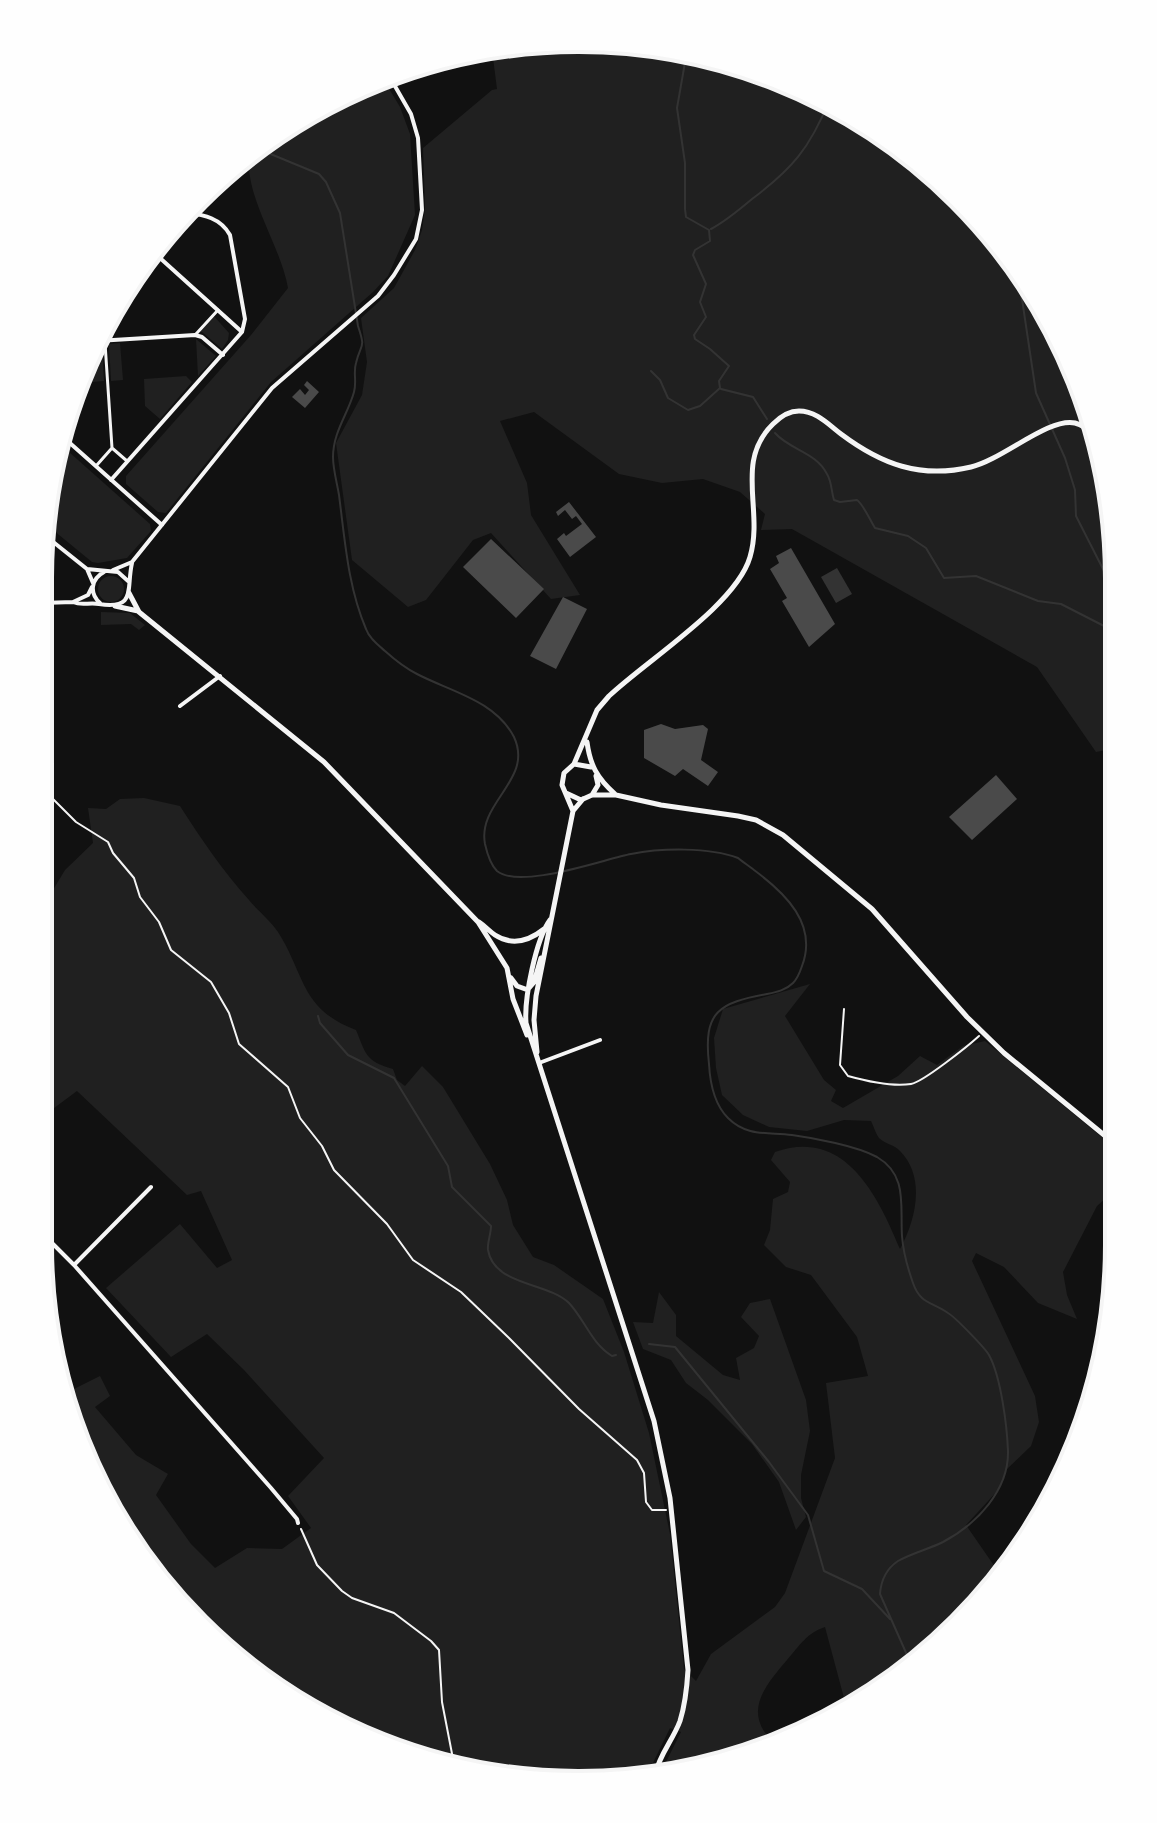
<svg xmlns="http://www.w3.org/2000/svg" width="1157" height="1823" viewBox="0 0 1157 1823" font-family="Manrope,sans-serif">
  <style>
    .green { fill: #202020 }
    .water { fill: #333 }
    .lines { fill: none; stroke-linecap: round; stroke-linejoin: round }
    .stream { stroke: #333; stroke-width: 2 }
    .building { fill: #4a4a4a }
    .path { stroke: #f5f5f5; stroke-width: 2 }
    .pedestrian { stroke: #f5f5f5; stroke-width: 3 }
    .minor { stroke: #f5f5f5; stroke-width: 4 }
    .tertiary { stroke: #f5f5f5; stroke-width: 5 }
    .rim { fill: none; stroke: #f5f5f5; stroke-width: 4 }
  </style>
  <rect width="100%" height="100%" fill="#111"/>
  <!-- green -->
  <path class="green" d="M614 39 719 57 818 94 908 150 985 222 1047 309 1100 438 1118 543 1117 748 1096 752 1037 667 792 529 761 530 765 514 740 492 703 479 662 483 619 474 534 412 500 421 527 483 531 515 580 595 551 599 491 533 473 540 426 600 408 607 352 560 336 443 362 395 367 362 361 318 394 288 415 250 422 230 425 208 423 148 492 90 497 89 492 50 504 48 512 42Z
    M382 77 400 107 410 134 415 215 388 276 373 292 271 382 166 513 158 512 126 484V476L251 335 288 288C281 247 247 200 249 160L242 158 309 110Z
    M212 314 229 333 228 340 222 349 202 332H197Z
    M196 339 216 356 198 376Z
    M120 343 123 380 111 381 109 344Z
    M102 344 104 381 92 382 90 352 95 345Z
    M186 376 192 382 160 419 145 406 144 379Z
    M60 444 150 524 151 531 127 558 98 563 92 562 42 521 43 508Z
    M98 589a13 13 0 1 1 26 0a13 13 0 1 1-26 0Z
    M101 612 130 613 145 625 139 630 131 624 101 625Z
    M144 798 180 806C201 839 223 871 249 900 258 911 270 920 278 932 305 974 300 1009 356 1030 366 1054 365 1061 393 1069L397 1080 405 1086 422 1066 443 1087 490 1164 507 1200 513 1225 533 1257 554 1265 603 1299 624 1352 649 1433 670 1534 684 1669 696 1681 711 1654 775 1607 785 1593 835 1458 826 1383 868 1376 857 1337 811 1275 786 1267 764 1245 770 1230 773 1199 788 1192 790 1182 771 1160 775 1152C845 1127 878 1196 900 1249 916 1220 926 1177 900 1151 895 1145 885 1144 879 1138 876 1134 873 1125 871 1121L844 1120 807 1131 769 1127 743 1115 722 1095 716 1068 714 1038 723 1009 810 984 785 1016 824 1080 836 1090 831 1101 843 1108 898 1076 920 1056 937 1065 963 1046 985 1041 1115 1148V1190L1097 1206 1063 1272 1067 1295 1077 1319 1038 1303 1004 1267 976 1253 972 1261 1035 1396 1039 1422 1031 1446 1006 1470 1000 1488 966 1525 995 1567 998 1582 879 1694 850 1707 853 1698H844L825 1627C807 1633 800 1645 787 1660 765 1686 742 1712 773 1742L719 1766 660 1774 681 1732 670 1728 652 1765 650 1776 578 1785 404 1756 249 1673 244 1658 234 1657 166 1584 164 1578H160L136 1553 139 1533 114 1514 67 1418 62 1392 66 1393 100 1376 110 1396 95 1407 136 1455 168 1474 156 1495 191 1544 215 1568 247 1548 282 1549 311 1528 288 1496 324 1458 244 1370 207 1334 171 1357 106 1288 180 1224 217 1268 232 1260 201 1191 187 1195 77 1091 46 1114 39 1112 40 905 47 900 65 870 93 843 88 808 106 809 120 799Z
    M659 1292 676 1315V1336L723 1375 740 1380 736 1358 754 1348 759 1336 741 1317 750 1303 770 1299 806 1400 810 1431 801 1475V1498L806 1517 796 1530 779 1482 752 1444 708 1400 686 1383 671 1360 643 1349 633 1322 653 1323Z"/>
  <!-- water -->
  <path class="water" d="M837 568 852 594 836 603 821 577Z"/>
  <g class="lines">
    <!-- stream -->
    <path class="stream" d="M256 148 319 174 326 182 340 213 358 326C366 350 361 342 356 363 353 372 357 382 354 392 348 414 333 432 333 457 333 469 337 483 339 495 345 541 348 587 366 629 369 638 378 645 385 651 395 660 405 668 417 674 449 691 495 700 514 737 534 780 477 802 485 844 487 853 491 865 497 871 520 890 604 859 631 854 661 848 709 847 738 858 739 859 753 869 754 870 785 893 818 924 802 966 800 972 798 978 793 983 786 990 777 992 767 994 719 1003 703 1011 709 1064 710 1083 714 1104 728 1118 747 1137 768 1132 792 1135 814 1138 857 1146 877 1157 908 1175 900 1206 902 1236 903 1250 908 1269 913 1283 920 1304 933 1302 948 1313 955 1317 985 1348 989 1355 1001 1377 1007 1426 1008 1451 1009 1490 977 1524 943 1542 929 1549 912 1553 898 1561 886 1569 881 1580 880 1594L911 1664
      M711 229C726 221 739 210 752 199 792 169 810 148 829 101
      M1012 260 1022 299 1036 393 1065 458 1075 490 1076 516 1104 571 1115 615 1107 626
      M651 371 660 380 668 398 688 410 700 406 720 388 719 381 729 366 710 349 695 339 694 335 706 317 700 302 706 284 693 255 695 250 710 241 709 230 686 217 685 209V163L677 108 687 51
      M721 389 753 397 767 419
      M775 433C790 450 816 452 827 474 832 482 831 491 834 500L840 502 857 500C863 504 870 520 875 528L908 536 926 548 944 578 976 576 1038 601 1061 604 1106 627 1117 629
      M318 1016 320 1023 348 1055 394 1078 448 1166 452 1187 491 1226C491 1234 487 1243 488 1250 494 1286 548 1282 569 1303 585 1320 591 1343 612 1356L616 1355
      M649 1344 675 1347 769 1462 808 1515 824 1571 862 1589 890 1619"/>
  </g>
  <!-- building -->
  <path class="building" d="M307 381 319 392 305 408 292 397 300 389 305 395 309 390 304 385Z
    M569 502 596 537 570 557 557 539 564 533 566 536 582 524 576 516 572 519 565 510 558 516 556 512Z
    M491 539 544 589 516 618 463 567Z
    M791 548 835 624 809 647 782 601 787 598 770 569 779 563 776 556Z
    M563 597 587 609 556 669 530 656Z
    M661 724 675 729 703 725 708 729 701 760 718 772 708 786 683 769 675 776 644 758V730Z
    M996 775 1017 799 972 840 949 817Z
    M1101 1367 1095 1389 1088 1372Z"/>
  <g class="lines">
    <!-- path -->
    <path class="path" d="M41 787 76 822 108 842 113 853 134 878 140 897 159 922 171 950 211 982 229 1013 239 1044 288 1087 300 1118 322 1146 334 1170 387 1224 413 1260 461 1292 509 1338 579 1409 637 1460 644 1473 646 1502 652 1510H666
      M844 1009 840 1065 848 1076C866 1081 892 1087 911 1084 923 1082 968 1046 979 1036
      M301 1529 317 1565 342 1591 352 1598 394 1613 431 1641 439 1650 442 1702 454 1764"/>
    <!-- pedestrian -->
    <path class="pedestrian" d="M196 334 218 310
      M112 448 127 461
      M96 466 112 448 104 328"/>
    <!-- minor -->
    <path class="minor" d="M150 249 242 332
      M97 341 195 335 202 337 223 355
      M62 436 162 525
      M111 480 242 332 245 319 230 235C220 217 203 215 184 212
      M42 533 87 569 93 583
      M87 569 118 572 128 581
      M113 570 132 562 272 388 378 296 394 275 416 239 422 210 418 138 411 114 388 74
      M73 602 88 595 92 587
      M42 603 73 602C82 606 89 602 99 604 137 610 126 589 132 563
      M100 603C89 593 91 579 104 572
      M180 706 220 676
      M539 1063 600 1040
      M38 1229 74 1265 271 1488 297 1519 298 1523
      M74 1265 151 1187"/>
    <!-- tertiary -->
    <path class="tertiary" d="M129 593 139 612 324 762 478 922 507 968 513 999 527 1035
      M115 606 138 611
      M587 742C590 765 597 778 615 794
      M574 764 597 710 609 696C647 660 736 605 750 557 764 510 734 462 773 424 780 417 788 411 799 411 816 411 828 424 841 434 881 464 920 479 971 467 1002 460 1049 417 1075 423 1086 426 1093 433 1101 439
      M566 793 581 800 592 795H616L661 805 738 816 756 820 783 835 872 909 967 1017 1004 1053 1115 1144
      M592 795 598 785 596 776
      M573 811 562 785 564 773 574 764 591 767
      M550 920C536 939 524 998 526 1023L654 1421 670 1498 688 1670C687 1687 685 1705 680 1721 673 1740 659 1755 655 1775
      M479 922C485 926 489 931 495 935 512 946 529 941 544 929
      M511 978 517 986 528 990
      M528 989 534 982 541 958
      M537 1052 534 1020 536 996 573 811 583 799"/>
  </g>
  <!-- crop -->
  <path d="M0 0H1157V1823H0ZM578 52H579A526 526 0 0 1 1105 578V1245A526 526 0 0 1 579 1771H578A526 526 0 0 1 52 1245V578A526 526 0 0 1 578 52Z" fill="#fefefe" fill-rule="evenodd"/>
  <path class="rim" d="M578 52H579A526 526 0 0 1 1105 578V1245A526 526 0 0 1 579 1771H578A526 526 0 0 1 52 1245V578A526 526 0 0 1 578 52Z"/>
</svg>
